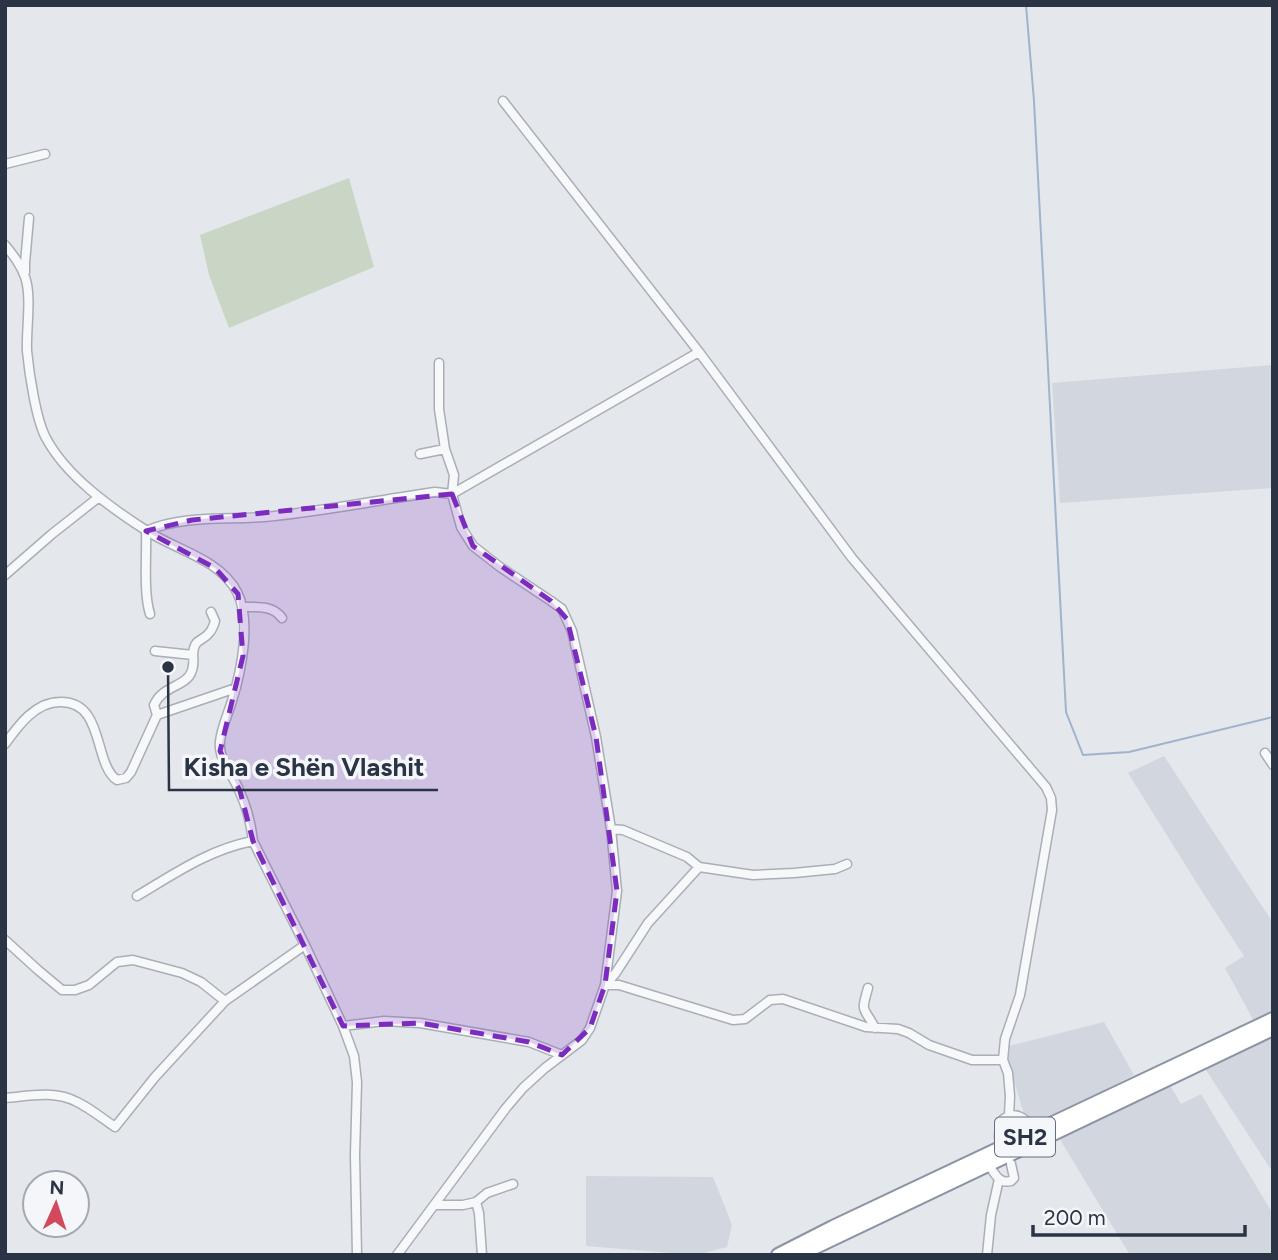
<svg xmlns="http://www.w3.org/2000/svg" width="1278" height="1260" viewBox="0 0 1278 1260" font-family="Figtree,sans-serif">
  <style>
    .built { fill: #d2d6de }
    .green { fill: #c9d6c5 }
    .lines { fill: none; stroke-linecap: round; stroke-linejoin: round }
    .stream { stroke: #9fb4cc; stroke-width: 2 }
    .minor-casing { stroke: #a9aeb7; stroke-width: 11 }
    .highway-casing { stroke: #8b94a3; stroke-width: 16 }
    .minor { stroke: #f7f8fa; stroke-width: 8 }
    .highway { stroke: #fff; stroke-width: 12 }
    .marked { fill: #7b2cbf; fill-opacity: 0.2; stroke: #7b2cbf; stroke-width: 5; stroke-dasharray: 14 9; stroke-linejoin: round }
    .labels { text-anchor: middle; stroke-width: 7; stroke-linejoin: round; paint-order: stroke }
    .shield { fill: #f4f6f9; stroke: #676e7b; stroke-width: 2 }
    .shield-label { font-size: 23px; font-weight: bold; fill: #2b3445 }
    .leader { fill: none; stroke: #2b3445; stroke-width: 2.5 }
    .callout-dot { fill: #2b3445; stroke: #f4f6f9; stroke-width: 2.5 }
    .callout-label { font-size: 26px; text-anchor: middle; font-weight: bold; fill: #2b3445; stroke: #f4f6f9; stroke-width: 7; stroke-linejoin: round; paint-order: stroke }
  </style>
  <rect width="100%" height="100%" fill="#e4e7ec"/>
  <!-- built -->
  <path class="built" d="M1273 365V488L1060 503 1052 383Z
    M1164 756 1273 923V1014L1255 1023 1225 968 1244 956 1203 893 1128 773Z
    M1104 1022 1134 1075 1037 1125 1024 1114 1008 1061 1009 1046Z
    M1273 1034V1167L1270 1168 1204 1067Z
    M1169 1083 1181 1104 1201 1094 1273 1214V1252L1262 1255H1130L1059 1138Z
    M586 1176 713 1177 732 1225 727 1247 696 1255 586 1246Z"/>
  <!-- green -->
  <path class="green" d="M349 178 374 267 229 328 209 275 200 235Z"/>
  <g class="lines">
    <!-- stream -->
    <path class="stream" d="M1026 5 1034 101 1066 712 1083 755 1129 752 1273 717"/>
    <defs>
      <path id="minor" d="M503 101 699 352 852 558 1046 787 1051 798 1052 810 1020 995 1005 1039 1003 1060 1008 1073 1010 1096 1009 1115
        M5 164 45 154
        M5 245C13 255 21 265 25 277 32 296 26 329 27 351 29 372 36 420 46 438 66 476 111 508 147 531 176 550 220 559 237 592 252 621 241 672 232 701 228 714 221 729 220 742 218 759 233 775 239 790 247 807 251 824 253 841L305 945 343 1026 354 1056 357 1082 355 1155 357 1255
        M25 272V263L29 218
        M420 454 445 449
        M146 531C183 515 225 520 264 517 321 512 378 500 435 492L452 494 699 352
        M146 531C147 554 143 592 150 614
        M5 575 52 534 99 497
        M242 607C257 607 273 605 282 618
        M155 651 193 655C197 691 166 679 154 705L157 715
        M193 655C194 637 202 643 210 632 211 632 215 622 215 621L211 612
        M5 744C18 726 35 702 60 702 105 701 93 764 117 780L126 778 131 772 157 715 236 688
        M1265 753 1273 765
        M611 829 623 830 687 857 699 867 753 875 794 873 835 869 847 864
        M137 896C174 874 210 849 253 841
        M5 940 38 970 62 990H75L89 985 117 962 133 960 182 973 201 982 225 1001
        M605 985H619L733 1020 745 1019 770 1000 783 999 866 1027 898 1029 909 1033 929 1045 972 1060H1003
        M605 985 615 974 648 923 699 867
        M868 988C860 1015 864 1006 875 1028
        M343 1026 384 1021 420 1023 529 1042 562 1055
        M5 1098C29 1096 55 1090 77 1102 90 1108 103 1119 115 1127L155 1077 225 1001 305 945
        M999 1137 1000 1122C1015 1107 1026 1120 1037 1131
        M989 1165C995 1174 999 1184 1011 1181L1014 1178 1011 1164
        M476 1202 479 1213 482 1255
        M434 1205H463L476 1202 487 1193 513 1184
        M397 1255 506 1108 523 1088 545 1068 582 1040 590 1028 605 985 617 891 611 829 596 737 572 631 562 609 551 601 500 567 473 546 461 527 452 494 454 475 445 449 439 409V363
        M987 1255 991 1215 999 1179"/>
      <path id="highway" d="M778 1255 833 1227 1273 1019
        M799 1255 1273 1029"/>
    </defs>
    <!-- minor casing -->
    <use href="#minor" class="minor-casing"/>
    <!-- highway casing -->
    <use href="#highway" class="highway-casing"/>
    <!-- minor -->
    <use href="#minor" class="minor"/>
    <!-- highway -->
    <use href="#highway" class="highway"/>
  </g>
  <!-- marked area -->
  <path class="marked" d="M452 494 473 546 551 601 567 619 596 737 617 891 605 985 590 1028 562 1055 529 1042 420 1023 343 1026 253 841 240 791 220 751 243 656 238 594 215 568 146 531 192 520Z"/>
  <g class="labels">
    <!-- shield labels -->
    <rect class="shield" x="995" y="1117.5" width="60" height="39" rx="5"/>
    <g class="shield-label">
      <text x="1025" y="1145">SH2</text>
    </g>
  </g>
  <!-- callouts -->
  <path class="leader" d="M168 667L169 790H438"/>
  <circle class="callout-dot" cx="168" cy="667" r="7"/>
  <g class="callout-label">
    <text x="304" y="776">Kisha e Shën Vlashit</text>
  </g>
  <!-- border -->
  <rect width="1278" height="1260" fill="none" stroke="#2b3445" stroke-width="14"/>
  <!-- north arrow -->
  <g transform="translate(56 1204) rotate(3)"><circle r="33" fill="#f4f6f9" stroke="#a4a8b1" stroke-width="2"/>
  <path d="M0-5L12 26L0 18L-12 26Z" fill="#d1495b"/>
  <text y="-10" font-size="19" font-weight="bold" text-anchor="middle" fill="#2b3445">N</text>
  </g>
  <!-- scale -->
  <path d="M1033 1225v10h212v-10" fill="none" stroke="#2b3445" stroke-width="3.5"/>
  <text x="1044" y="1225" font-size="21" fill="#2b3445" stroke="#f4f6f9" stroke-width="5" paint-order="stroke">200 m</text>
</svg>
